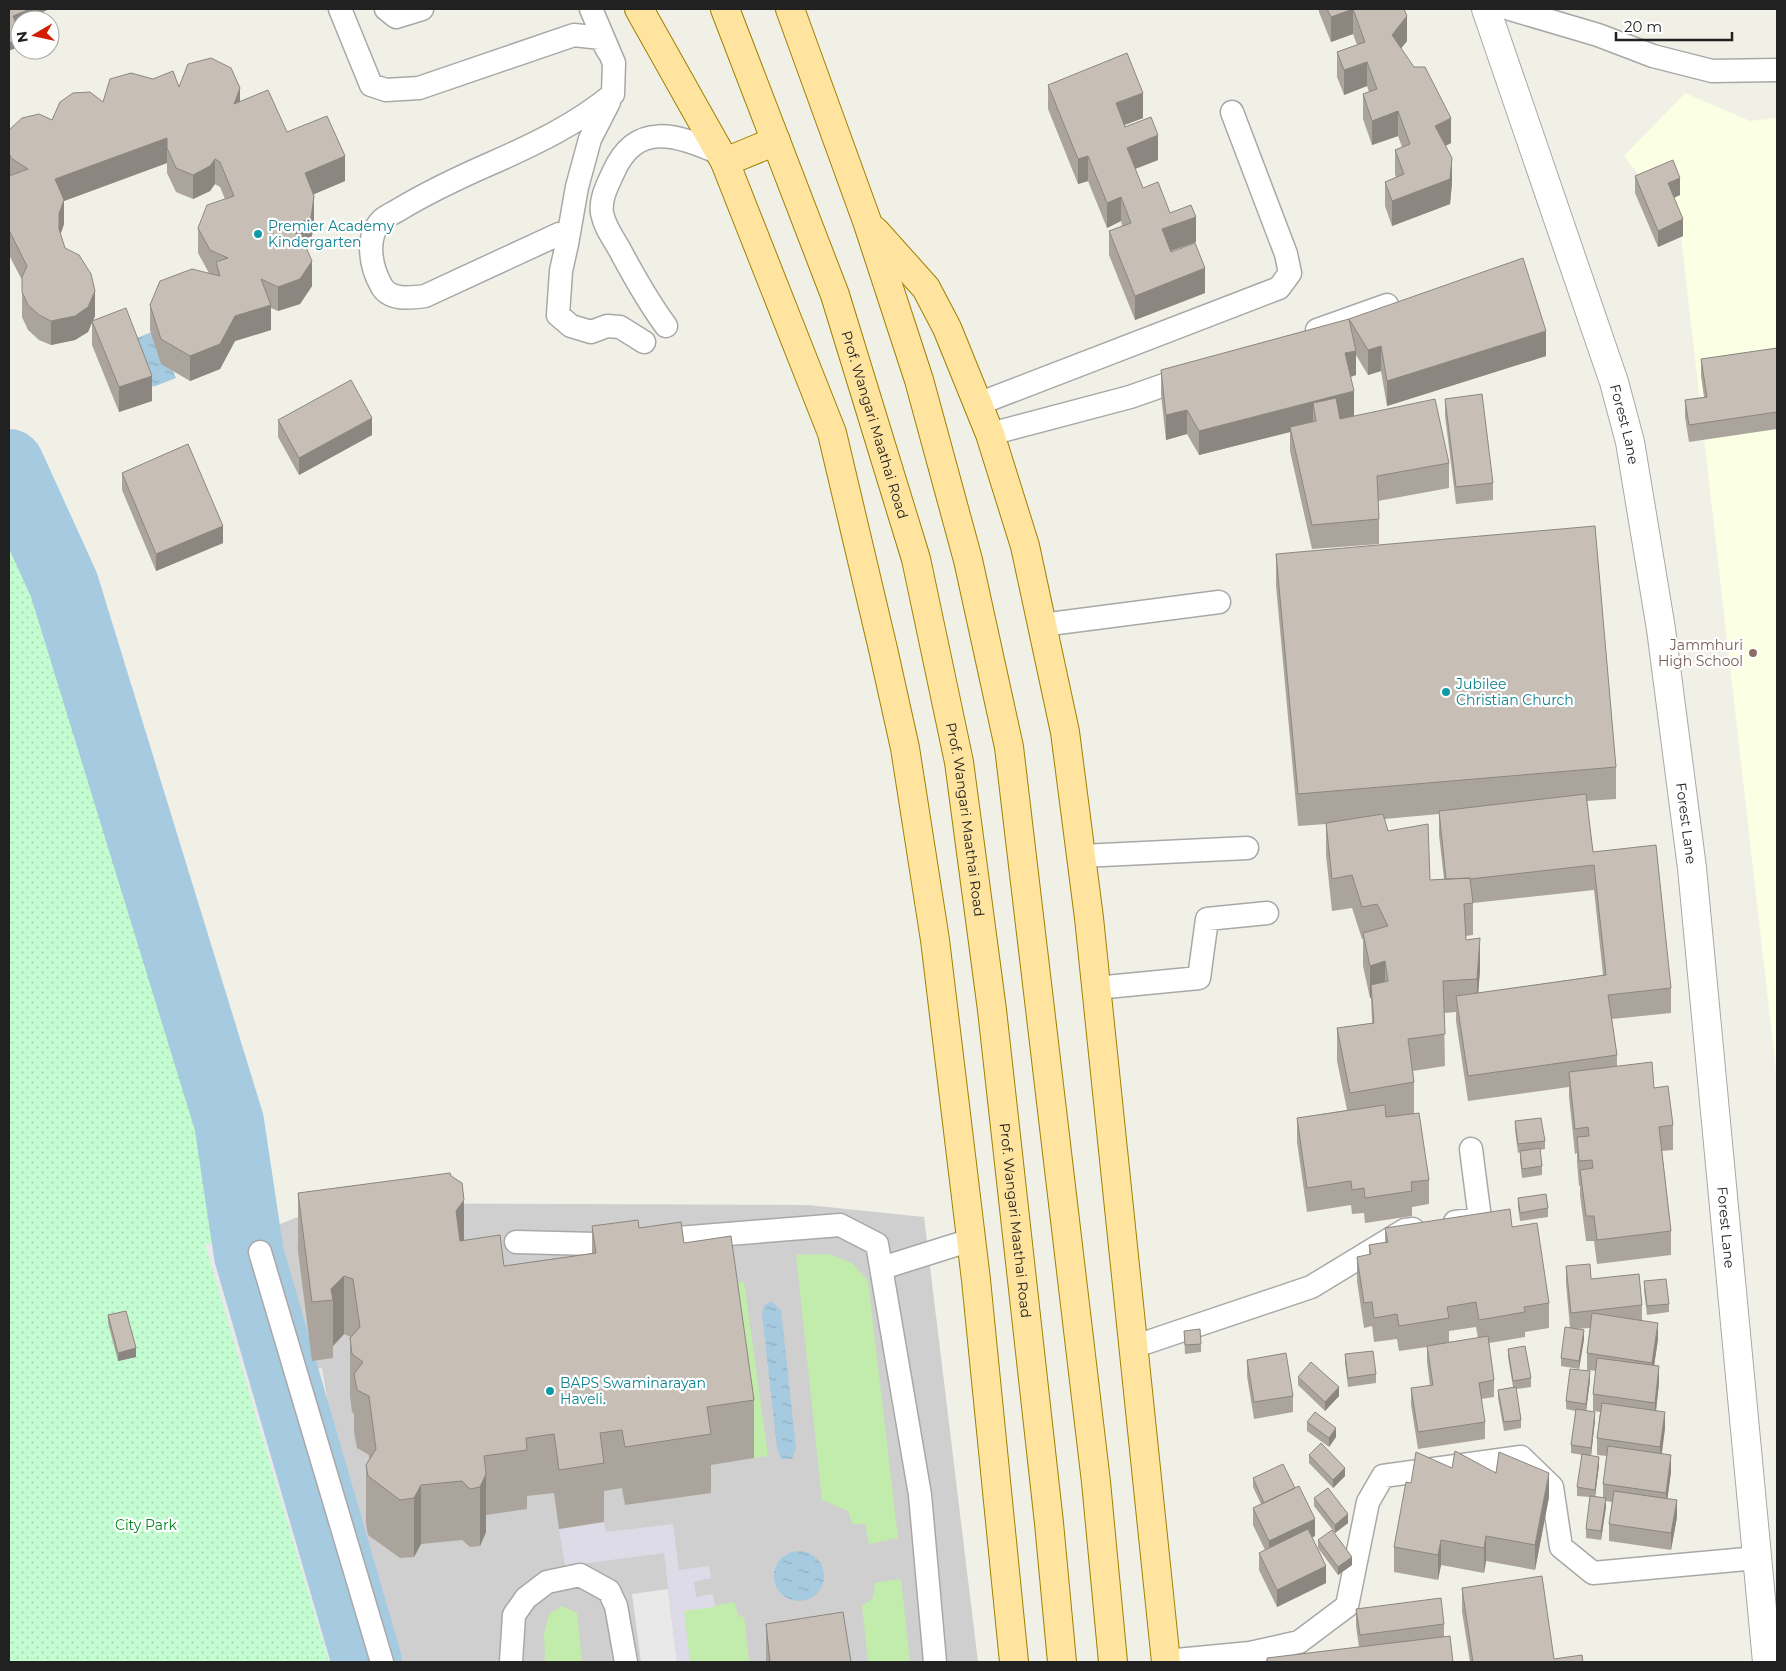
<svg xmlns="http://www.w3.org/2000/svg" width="1786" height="1671" viewBox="0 0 1786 1671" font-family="Montserrat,sans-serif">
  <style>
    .education { fill: #fbffe3 }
    .religious { fill: #cfcfcf }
    .grass { fill: #c2ecac }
    .park { fill: url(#park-dots) }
    .parking { fill: #e9e9e9 }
    .plaza { fill: #dddbe7 }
    .water { fill: url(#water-ripples) }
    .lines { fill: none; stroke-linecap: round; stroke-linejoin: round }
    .river { stroke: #a6cae0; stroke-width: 70 }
    .lane-casing { stroke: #a8a8a8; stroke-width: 25 }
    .street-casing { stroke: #a8a8a8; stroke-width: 30 }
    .primary-casing { stroke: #9e8100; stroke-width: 30 }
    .lane { stroke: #fff; stroke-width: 22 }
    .street { stroke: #fff; stroke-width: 28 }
    .primary { stroke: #ffe49f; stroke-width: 28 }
    .wall { fill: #aba49d; fill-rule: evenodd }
    .shaded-wall { fill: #8b867f }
    .building { fill: #c7bfb6; stroke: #8b867f }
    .culture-dot { fill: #0f9aa8; stroke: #fff; stroke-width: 2 }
    .education-dot { fill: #8d6e63; stroke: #fff; stroke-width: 2 }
    .labels { text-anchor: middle; stroke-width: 4.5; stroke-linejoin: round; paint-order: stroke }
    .culture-label { font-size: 14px; fill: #0d838f; stroke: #fff; text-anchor: start }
    .street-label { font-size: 14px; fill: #212121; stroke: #fff }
    .education-label { font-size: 14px; fill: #785e54; stroke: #fff; text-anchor: end }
    .park-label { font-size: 14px; fill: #088625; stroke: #fff }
  </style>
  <defs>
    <pattern id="park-dots" width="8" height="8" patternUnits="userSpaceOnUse" patternTransform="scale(1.25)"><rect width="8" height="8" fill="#c4fcd1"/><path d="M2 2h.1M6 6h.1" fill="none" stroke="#a8d8b3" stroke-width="1.8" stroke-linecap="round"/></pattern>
    <pattern id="water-ripples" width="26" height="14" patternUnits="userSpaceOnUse" patternTransform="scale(1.25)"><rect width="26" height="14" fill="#a6cae0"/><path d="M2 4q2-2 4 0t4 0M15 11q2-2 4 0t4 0" fill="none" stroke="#8fadc0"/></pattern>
  </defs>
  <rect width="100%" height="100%" fill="#f1f0e7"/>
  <!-- education -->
  <path class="education" d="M1685 93 1750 121 1777 118V1079L1680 227 1624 156Z"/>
  <!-- religious -->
  <path class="religious" d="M332 1203 808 1205 924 1217 978 1662H334L273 1227Z"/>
  <!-- grass -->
  <path class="grass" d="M829 1254 852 1263 868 1281 898 1538 869 1544 865 1524H852L848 1511 822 1500 796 1255Z
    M744 1282 768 1456 754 1458 731 1295 730 1283Z
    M901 1579 910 1662H868L862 1606 873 1598 875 1583Z
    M734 1602 739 1617 744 1616 749 1662H690L684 1611Z
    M562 1606 577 1613 582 1662H545L544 1634 549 1614Z"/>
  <!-- park -->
  <path class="park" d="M9 464 64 585 238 1239 206 1245 329 1662H9Z"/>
  <!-- parking -->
  <path class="parking" d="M273 1227 293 1371 322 1368 356 1566 372 1577 395 1662H329L205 1244Z
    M668 1589 677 1662H641L632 1594Z"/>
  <!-- plaza -->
  <path class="plaza" d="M604 1522 606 1532 673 1524 679 1570 709 1566 711 1578 694 1582 696 1597 713 1594 715 1607 684 1611 690 1662H677L664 1553 565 1566 559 1529Z"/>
  <!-- water -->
  <path class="water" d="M157 330 176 378 153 387 134 339Z
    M771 1301 781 1310 796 1448 792 1459H781L777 1448 762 1314 764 1306Z
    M774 1576a25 25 0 1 1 50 0a25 25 0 1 1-50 0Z"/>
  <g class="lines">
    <!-- river -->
    <path class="river" d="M9 464 64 585 229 1122 249 1255 367 1662"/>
    <defs>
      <path id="lane" d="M340 9 371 85 386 90 419 88 574 35 601 38 608 51
        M386 9 396 17 422 9
        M591 9 614 63 613 94C577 124 535 144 492 163 460 177 430 191 400 209 394 213 385 216 381 221 365 238 371 267 381 285 389 301 411 298 425 296L559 234 567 244 561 271 558 315 571 326 591 332 607 326 620 327 644 342
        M1510 9 1598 35 1653 56 1712 71 1777 70
        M567 244 577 187 590 139 609 102
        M666 326C649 303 636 280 622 254 615 240 605 229 602 213 600 199 607 186 613 173 636 120 677 135 719 153
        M1317 330 1387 305
        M978 404 1279 288 1290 273 1286 254 1232 112
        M990 434 1130 397 1190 376
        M1042 625 1219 602
        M1082 856 1247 848
        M1096 988 1199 978 1207 919 1267 913
        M1455 1222 1480 1219 1471 1149
        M653 1240 840 1225 877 1244 920 1495 935 1662
        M516 1242 595 1244 621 1242
        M260 1252 382 1662
        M882 1268 971 1240
        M1133 1347 1311 1287 1405 1230 1413 1229
        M1166 1661 1250 1653 1299 1642 1347 1606 1368 1502 1383 1476 1521 1457 1552 1487 1561 1547 1593 1573 1757 1558
        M511 1662 514 1615 526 1598 547 1582 580 1575 609 1591 616 1606 626 1662"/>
      <g id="street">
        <path id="s1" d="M1486 9 1614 382 1630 442 1661 629 1692 868 1767 1662"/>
      </g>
      <g id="primary">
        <path d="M639 9 725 162 832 433 883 649 905 748 935 940 976 1280 1014 1662"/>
        <path id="s2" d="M725 9 835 295 916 559 959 762 992 1010 1049 1523 1062 1662"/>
        <path d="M790 9 868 224 919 380 968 560 1009 747 1096 1482 1113 1662"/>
        <path d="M725 162 776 141"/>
        <path d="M875 231 926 288 947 328 990 434 1025 546 1065 732 1089 918 1166 1662"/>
      </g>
    </defs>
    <!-- lane casing -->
    <use href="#lane" class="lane-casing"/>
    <!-- street casing -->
    <use href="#street" class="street-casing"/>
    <!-- primary casing -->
    <use href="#primary" class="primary-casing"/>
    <!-- lane -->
    <use href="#lane" class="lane"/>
    <!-- street -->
    <use href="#street" class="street"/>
    <!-- primary -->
    <use href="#primary" class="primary"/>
  </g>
  <!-- wall -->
  <path class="wall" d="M1319 9H1404L1407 41 1401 48 1451 143 1445 146 1452 183 1450 204 1392 226 1385 206V182L1396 177 1395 175V150L1402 147 1398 136 1372 145 1363 119V94L1369 92 1367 86 1344 95 1337 77V52L1357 45 1353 34 1331 42 1319 12Z
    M1048 85 1143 118 1125 125V127L1158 160 1135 169 1143 188 1170 213 1196 242 1171 251 1205 293 1135 320 1109 255V231L1122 226 1121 221 1107 228 1088 181 1078 184 1048 109Z
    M179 87 240 102 287 132 345 181 314 194V221L311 243 305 245 312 286 300 304 278 311 271 308V330L235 341 220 369 190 381 161 364 150 330V305L209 273 198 253V228L225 199 220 187 215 184 210 191 193 199 176 192 167 173V163L64 201V224L60 234 65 248 95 316 93 321 152 401 119 412 92 345V321L88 332 75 340 51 345 39 340 28 330 22 317V280L10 257 9 256V133L52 120 103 102Z
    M1635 176 1680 195 1674 198 1683 236 1658 247 1635 193Z
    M1349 319 1546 356 1387 406 1381 371 1368 375 1356 355V375L1351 377 1354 416 1340 419 1449 463V488L1378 501 1379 519V544L1312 549 1290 451V432L1199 455 1187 434 1166 440 1161 395V370Z
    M1777 348V429L1689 442 1685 417V400L1704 397 1701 376V359Z
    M1445 399 1493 483V500L1456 504 1445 416Z
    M278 420 372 435 299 475 278 437Z
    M122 473 223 543 156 571 122 490Z
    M1276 554 1616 767V799L1587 801 1593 852 1671 988V1013L1612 1019 1617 1055V1066L1654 1088 1673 1125V1150L1662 1151 1671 1231V1255L1597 1264 1594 1241H1586L1580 1195V1186H1579L1577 1162V1153L1575 1154 1569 1097V1087L1468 1101 1456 1021V1012L1444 1013 1445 1066 1413 1071 1414 1082V1113L1429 1180V1204L1412 1207V1216L1365 1223 1364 1213 1352 1214 1351 1205 1307 1212 1297 1142V1118L1347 1110 1337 1061V1028L1372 1023 1371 998H1370L1363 966V939H1362L1352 908 1332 911 1326 855V824L1298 826 1276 586ZM1439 814V835L1444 879 1430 880 1388 831 1384 819ZM1594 890 1603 975 1478 993 1480 970 1466 940 1465 936 1473 935V903Z
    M1515 1121 1545 1141V1149L1540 1150 1542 1166V1175L1522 1178 1520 1160V1152L1518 1153 1515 1130Z
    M298 1193 464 1240 504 1266 592 1253V1226L639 1228 684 1243 754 1400V1458L711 1465V1493L625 1505 622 1488 604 1491V1522L559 1529 554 1493 527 1496V1509L486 1515V1532L480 1546 470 1547 462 1540 421 1544 414 1557 400 1558 368 1535 366 1523V1465L369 1459V1455L357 1448 354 1432V1414L352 1412 350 1396V1338L351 1337 344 1334 333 1346V1358L312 1361 298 1251Z
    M1518 1198 1548 1208V1217L1520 1221 1518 1207Z
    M1512 1227 1549 1303V1328L1525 1332V1337L1489 1343 1494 1380V1397L1481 1399 1485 1422V1439L1418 1449 1411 1405V1388L1430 1386 1427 1362V1347L1399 1351 1397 1339 1374 1342 1372 1326 1364 1328 1357 1281V1257L1369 1255V1245L1385 1242V1228ZM1476 1327 1478 1338 1449 1342V1331Z
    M1566 1266 1642 1305V1320L1658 1339 1654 1366 1659 1383 1656 1410 1665 1428 1662 1454 1671 1472 1667 1498 1677 1517 1671 1550 1609 1541V1524L1612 1502 1606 1501V1507L1601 1540 1586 1538V1529L1590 1497 1577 1496V1487L1582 1455 1571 1453V1445L1576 1411 1566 1409V1401L1590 1380 1586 1411 1595 1420 1591 1455 1599 1465 1595 1496 1603 1498V1484L1607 1456 1597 1455V1438L1600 1412 1593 1411V1394L1596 1371 1587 1370V1353L1590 1328 1576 1329 1584 1339 1579 1369 1561 1366V1358L1570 1328 1566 1283Z
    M1644 1281 1669 1304V1312L1647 1315 1644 1290Z
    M108 1315 136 1357 118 1361 108 1323Z
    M1184 1331 1201 1344V1352L1185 1354Z
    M1508 1349 1531 1378V1387L1516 1389 1521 1420V1428L1504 1431 1498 1398V1390L1513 1387 1508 1357Z
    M1345 1354 1376 1374V1383L1348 1387 1345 1363Z
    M1247 1360 1293 1396V1412L1254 1419 1247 1376Z
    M1298 1377 1339 1396 1325 1411 1298 1385Z
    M1307 1422 1336 1437 1329 1447 1307 1431Z
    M1309 1455 1345 1476 1333 1488 1309 1463Z
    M1452 1468 1496 1473 1549 1497 1535 1570 1486 1561 1484 1573 1441 1565 1438 1580 1394 1572V1547L1411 1483Z
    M1253 1478 1315 1536 1312 1537 1326 1583 1277 1607 1259 1570V1553L1265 1550 1253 1525V1508L1261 1504 1253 1487Z
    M1314 1498 1348 1523 1335 1533 1314 1506Z
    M1318 1540 1352 1565 1338 1575 1318 1548Z
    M1462 1588 1554 1659 1583 1662H1470L1462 1612Z
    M1356 1609 1444 1624V1637L1453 1662H1267V1658L1359 1647 1356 1626Z
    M766 1624 851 1662H766Z"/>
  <!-- shaded-wall -->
  <path class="shaded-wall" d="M30 9H50L23 20H20V21L13 24V16Z
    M1353 9V34L1331 42V17Z
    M1407 16V41L1392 60V35Z
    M20 38V46L9 51V43Z
    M1367 62V86L1344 95V70Z
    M240 88V113L234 104Z
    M1143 93V118L1116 128V103Z
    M1398 111V136L1372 145V121Z
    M1451 118V143L1435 151V126Z
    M1158 135V160L1127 172V148Z
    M167 138V163L64 201V224L59 239 55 179Z
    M345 156V181L305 198V173Z
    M1088 156V181L1078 184V159Z
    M1452 158V183L1450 204 1392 226V201Z
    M215 159V184L210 191 193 199V175Z
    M1680 178V195L1668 200V183Z
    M314 196V221L311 243 285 253V228Z
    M1121 197V221L1107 228V203Z
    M1196 217V242L1162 254V229Z
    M1683 219V236L1658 247V231Z
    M312 261V286L300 304 278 311V287Z
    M1205 268V293L1135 320V296Z
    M95 291V316L88 332 75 340 51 345V321Z
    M271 305V330L235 341 220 369 190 381V356L235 316Z
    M1546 331V356L1387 406V381Z
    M1381 346V371L1368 375V350Z
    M1356 351V375L1345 378V353Z
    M152 376V401L119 412V387Z
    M1354 391V416L1316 425V421L1313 403V426L1290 427V432L1199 455V431Z
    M1187 410V434L1166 440V415Z
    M372 418V435L299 475V458Z
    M223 526V543L156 571V554Z
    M1480 938V970L1477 1011V979Z
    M1385 961V993L1371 985V998H1370V966Z
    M464 1200V1259L456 1270V1211Z
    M344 1276V1334L333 1346V1300L331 1289Z
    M1658 1323V1339L1652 1380V1363Z
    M1584 1330V1339L1579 1369V1361Z
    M136 1348V1357L118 1361V1353Z
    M1659 1366V1383L1655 1420V1403Z
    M1590 1371V1380L1586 1412V1404Z
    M1339 1387V1396L1325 1411V1402Z
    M1595 1412V1420L1591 1456V1448Z
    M1665 1412V1428L1660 1464V1447Z
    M1336 1428V1437L1329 1447V1438Z
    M1671 1455V1472L1666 1510V1493Z
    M1599 1457V1465L1595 1498V1490Z
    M1345 1468V1476L1333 1488V1480Z
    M1549 1473V1497L1535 1570V1545Z
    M486 1474V1532L480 1546V1487Z
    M421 1485V1544L414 1557V1498Z
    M1606 1498V1507L1601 1540V1531Z
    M1677 1500V1517L1671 1550V1533Z
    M1348 1514V1523L1335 1533V1525Z
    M1315 1519V1536L1269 1558V1541Z
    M1486 1536V1561L1484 1573V1548Z
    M1441 1540V1565L1438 1580V1555Z
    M1352 1557V1565L1338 1575V1567Z
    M1326 1566V1583L1277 1607V1590Z"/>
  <!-- building -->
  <path class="building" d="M9 9H30L13 16 20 34V38L9 43Z
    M1327 9H1404L1407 16 1392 35 1414 67H1425L1451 118 1435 126 1452 158 1450 179 1392 201 1385 182 1404 174 1395 150 1410 144 1398 111 1372 121 1363 94 1377 89 1367 62 1344 70 1337 52 1365 42 1353 9 1331 17Z
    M1127 53 1143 93 1116 103 1125 127 1151 117 1158 135 1127 148 1143 188 1158 182 1170 213 1191 205 1196 217 1162 229 1171 252 1195 243 1205 268 1135 296 1109 231 1131 223 1121 197 1107 203 1088 156 1078 159 1048 85Z
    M211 58 231 68 240 88 234 104 268 90 287 132 327 116 345 156 305 173 314 196 311 218 285 228 301 236 312 261 300 279 278 287 261 279 271 305 235 316 220 344 190 356 161 339 150 305 160 281 192 269 220 276 216 262 228 258 210 250 198 228 207 205 234 196 220 162 215 159 210 166 193 175 176 168 167 148V138L55 179 64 200 59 214V229L65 248 79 255 91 274 95 291 88 307 75 316 51 321 39 315 28 305 22 292V277L27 266 10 232 9 231V176L28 169 11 158 9 153V130L22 118 39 114 52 120 60 102 73 93 90 92 103 102 110 79 131 73 153 79 173 71 179 87 188 64Z
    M1673 160 1680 178 1668 183 1683 219 1658 231 1635 176Z
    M1523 258 1546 331 1387 381 1381 346 1368 350 1349 319Z
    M126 308 152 376 119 387 92 321Z
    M1349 319 1356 351 1345 353 1354 391 1199 431 1187 410 1166 415 1161 370Z
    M1777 348V412L1689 425 1685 400 1707 397 1701 359Z
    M351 380 372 418 299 458 278 420Z
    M1482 394 1493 483 1456 487 1445 399Z
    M1336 398 1340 419 1435 399 1449 463 1377 476 1379 519 1312 525 1290 427 1316 421 1313 403Z
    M188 444 223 526 156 554 122 473Z
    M1595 526 1616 767 1298 794 1276 554Z
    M1586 794 1593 852 1656 845 1671 988 1608 995 1617 1055 1468 1076 1456 996 1606 975 1594 865 1470 879V878L1446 879 1439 811Z
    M1383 814 1388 831 1428 824 1430 880 1470 878 1473 903 1464 904 1466 940 1480 938 1477 979 1443 981 1445 1034 1408 1039 1414 1082 1350 1093 1337 1028 1374 1023 1371 985 1388 981 1385 961 1370 966 1363 933 1388 926 1377 904 1362 907 1352 875 1332 879 1326 823Z
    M1652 1062 1654 1088 1668 1086 1673 1125 1659 1127 1671 1231 1597 1240 1594 1216H1586L1580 1170 1593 1168 1592 1160 1579 1161 1577 1137 1589 1136 1588 1127 1575 1129 1569 1072Z
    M1385 1105 1386 1117 1419 1113 1429 1180 1411 1182 1412 1191 1365 1198 1364 1188 1352 1190 1351 1181 1307 1188 1297 1118Z
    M1541 1118 1545 1141 1518 1144 1515 1121Z
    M1540 1148 1542 1166 1522 1169 1520 1151Z
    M450 1173 451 1176 462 1183 464 1200 456 1211 460 1241 500 1235 504 1266 596 1253 592 1226 638 1220 639 1228 681 1222 684 1243 731 1236 754 1400 707 1407 711 1434 625 1447 622 1430 600 1433 604 1463 559 1470 554 1434 526 1438 527 1450 484 1456 486 1474 480 1487 470 1489 462 1481 421 1485 414 1498 400 1500 368 1476 366 1465 376 1449 369 1396 357 1390 354 1374 363 1362 352 1354 350 1338 360 1327 353 1279 344 1276 331 1289 333 1300 312 1302 298 1193Z
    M1546 1194 1548 1208 1520 1213 1518 1198Z
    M1510 1209 1512 1227 1537 1223 1549 1303 1524 1307 1525 1312 1479 1320 1476 1302 1447 1307 1449 1318 1399 1326 1397 1314 1374 1318 1372 1302 1364 1303 1357 1257 1371 1254 1369 1245 1388 1242 1385 1228Z
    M1590 1264 1591 1279 1639 1274 1642 1305 1571 1313 1566 1266Z
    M1666 1279 1669 1304 1647 1306 1644 1281Z
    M126 1311 136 1348 118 1353 108 1315Z
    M1592 1313 1658 1323 1652 1363 1587 1353Z
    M1565 1327 1584 1330 1579 1361 1561 1358Z
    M1200 1329 1201 1344 1185 1345 1184 1331Z
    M1488 1336 1494 1380 1479 1383 1485 1422 1418 1432 1411 1388 1433 1385 1427 1346Z
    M1525 1346 1531 1378 1513 1381 1508 1349Z
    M1373 1351 1376 1374 1348 1378 1345 1354Z
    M1286 1353 1293 1396 1254 1402 1247 1360Z
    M1597 1358 1659 1366 1655 1403 1593 1394Z
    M1311 1362 1339 1387 1325 1402 1298 1377Z
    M1570 1369 1590 1371 1586 1404 1566 1401Z
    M1516 1387 1521 1420 1504 1422 1498 1390Z
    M1602 1403 1665 1412 1660 1447 1597 1438Z
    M1576 1409 1595 1412 1591 1448 1571 1445Z
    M1315 1412 1336 1428 1329 1438 1307 1422Z
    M1321 1443 1345 1468 1333 1480 1309 1455Z
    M1608 1446 1671 1455 1666 1493 1603 1484Z
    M1455 1451 1496 1473 1499 1452 1549 1473 1535 1545 1486 1536 1484 1548 1441 1540 1438 1555 1394 1547 1406 1482 1411 1483 1416 1452 1452 1468Z
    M1582 1454 1599 1457 1595 1490 1577 1487Z
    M1283 1464 1295 1488 1264 1503 1253 1478Z
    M1299 1486 1315 1519 1269 1541 1253 1508Z
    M1328 1488 1348 1514 1335 1525 1314 1498Z
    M1614 1491 1677 1500 1671 1533 1609 1524Z
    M1590 1496 1606 1498 1601 1531 1586 1529Z
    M1308 1529 1326 1566 1277 1590 1259 1553Z
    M1332 1530 1352 1557 1338 1567 1318 1540Z
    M1542 1576 1554 1659 1582 1655 1583 1662H1473L1462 1588Z
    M1441 1598 1444 1624 1360 1635 1356 1609Z
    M843 1612 851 1662H770L766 1624Z
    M1450 1636 1453 1662H1267V1658Z"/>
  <!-- markers -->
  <g class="culture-dot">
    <circle cx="258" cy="234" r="5"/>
    <circle cx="1446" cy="692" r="5"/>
    <circle cx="550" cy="1391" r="5"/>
  </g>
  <circle class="education-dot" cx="1753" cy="653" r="5"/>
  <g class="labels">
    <!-- culture labels -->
    <g class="culture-label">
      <text x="268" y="231">Premier Academy<tspan x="268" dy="16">Kindergarten</tspan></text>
      <text x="1456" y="689">Jubilee<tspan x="1456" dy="16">Christian Church</tspan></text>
      <text x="560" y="1388">BAPS Swaminarayan<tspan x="560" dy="16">Haveli.</tspan></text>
    </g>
    <!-- street labels -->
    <g class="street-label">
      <text dy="5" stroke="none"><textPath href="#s1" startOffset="438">Forest Lane</textPath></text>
      <text dy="5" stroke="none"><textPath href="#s2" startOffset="442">Prof. Wangari Maathai Road</textPath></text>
      <text dy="5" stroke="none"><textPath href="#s2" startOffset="848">Prof. Wangari Maathai Road</textPath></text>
      <text dy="5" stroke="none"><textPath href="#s1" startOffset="842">Forest Lane</textPath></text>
      <text dy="5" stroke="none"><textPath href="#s2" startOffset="1252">Prof. Wangari Maathai Road</textPath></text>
      <text dy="5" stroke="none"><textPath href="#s1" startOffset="1248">Forest Lane</textPath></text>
    </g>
    <!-- education labels -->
    <g class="education-label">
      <text x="1743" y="650">Jammhuri<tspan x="1743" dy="16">High School</tspan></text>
    </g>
    <!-- park labels -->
    <g class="park-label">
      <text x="146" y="1530">City Park</text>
    </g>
  </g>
  <!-- border -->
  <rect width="1786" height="1671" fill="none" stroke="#212121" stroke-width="20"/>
  <!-- north arrow -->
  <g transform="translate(35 35) rotate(261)"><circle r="24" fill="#ffffff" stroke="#a6a6a6"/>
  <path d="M0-4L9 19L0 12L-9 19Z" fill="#d21f00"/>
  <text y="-8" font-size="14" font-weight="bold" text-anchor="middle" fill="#212121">N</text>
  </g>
  <!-- scale -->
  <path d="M1616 32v8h116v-8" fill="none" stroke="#212121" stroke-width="2.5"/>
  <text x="1624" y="32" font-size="15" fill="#212121" stroke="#ffffff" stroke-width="4" paint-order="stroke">20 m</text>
</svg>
